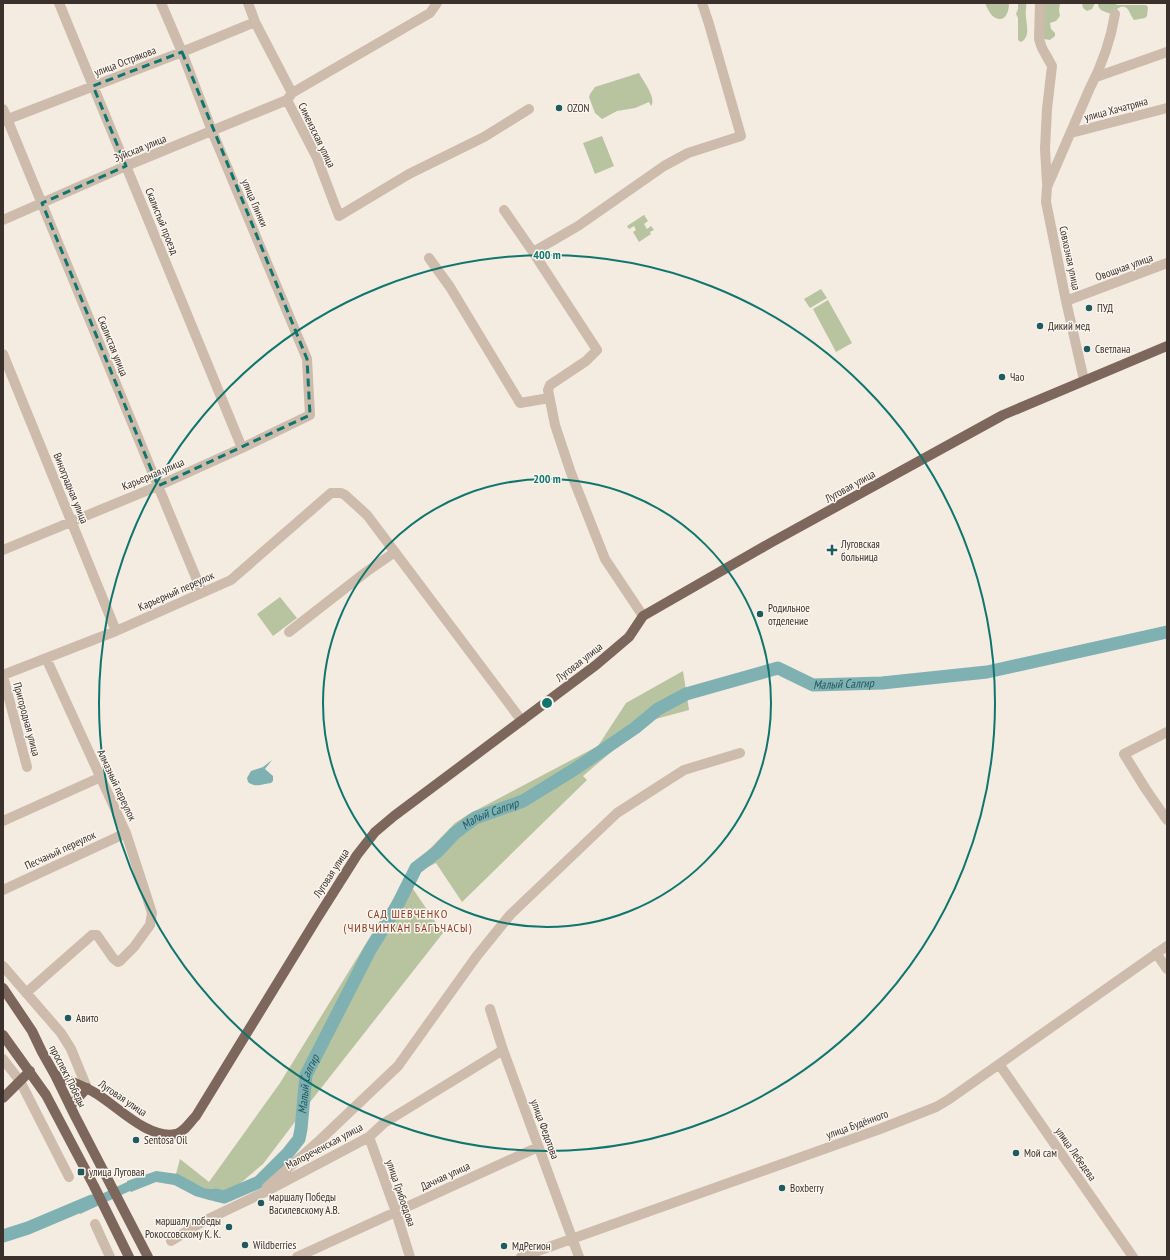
<svg xmlns="http://www.w3.org/2000/svg" width="1170" height="1260" viewBox="0 0 1170 1260" font-family="'PT Sans Narrow',sans-serif">
  <style>
    .green { fill: #b8c4a0 }
    .water { fill: #7fb0b2 }
    .lines { fill: none; stroke-linecap: round; stroke-linejoin: round }
    .river { stroke: #7fb0b2; stroke-width: 13 }
    .minor { stroke: #cdbbac; stroke-width: 10 }
    .major { stroke: #7d675c; stroke-width: 10 }
    .marked { fill: none; stroke: #0f766e; stroke-width: 3; stroke-dasharray: 8 5; stroke-linejoin: round }
    .ring { fill: none; stroke: #0f766e; stroke-width: 2 }
    .poi-dot { fill: #1f5a5e; stroke: #fbf5ee; stroke-width: 1.5 }
    .labels { text-anchor: middle; stroke-width: 3; stroke-linejoin: round; paint-order: stroke }
    .street-label { font-size: 11px; fill: #3b302b; stroke: #fbf5ee }
    .poi-label { font-size: 11px; fill: #3b302b; stroke: #fbf5ee; text-anchor: start }
    .water-label { font-size: 12px; font-style: italic; fill: #1f5a5e; stroke: #fbf5ee }
    .neighbourhood-label { font-size: 12px; letter-spacing: 1px; fill: #8c3b22; stroke: #fbf5ee }
    .centre { fill: #0f766e; stroke: #fbf5ee; stroke-width: 2 }
    .ring-label { font-size: 12px; text-anchor: middle; font-weight: bold; fill: #0f766e; stroke: #fbf5ee; stroke-width: 3; stroke-linejoin: round; paint-order: stroke }
  </style>
  <rect width="100%" height="100%" fill="#f4ebe1"/>
  <!-- green -->
  <path class="green" d="M985 3H1009C1009 12 1005 24 994 17 991 16 986 6 985 3Z
    M1018 3H1026C1027 8 1025 11 1026 16 1026 25 1031 36 1021 42L1018 40V18L1016 14 1018 9Z
    M1040 3H1060L1059 10 1060 16 1056 21 1050 23 1051 29 1055 33V36L1050 40 1044 39 1039 36Z
    M1082 3H1095L1092 9 1087 11 1083 8Z
    M1098 3H1111L1118 5H1146L1148 7 1147 16 1145 18 1134 20C1129 14 1128 1 1117 9L1116 12 1111 14C1104 11 1098 11 1098 3Z
    M639 73C643 81 657 98 651 106L649 102 635 108 617 111 602 119 595 113 589 97 590 94 595 87Z
    M602 136 614 166 595 174 583 143Z
    M644 215 648 221 644 224 647 229 651 226 654 230 650 232 651 234 639 242 633 232 636 230 634 226 629 229 627 226Z
    M821 289 827 298 810 308 804 299Z
    M828 300 852 343 836 352 813 309Z
    M280 597 297 618 273 636 257 614Z
    M683 671 689 710 641 723 617 747 583 776 587 780 462 902 436 863 420 871 411 886 443 933 307 1106 263 1164 231 1191 204 1188 176 1174 180 1159 209 1182 280 1083 415 864 455 823 469 814 598 746 626 703Z"/>
  <!-- water -->
  <path class="water" d="M272 760 265 769 273 776V781L271 783C263 784 255 788 248 782L247 778 251 771 263 767Z
    M156 1171 178 1174 204 1188 231 1191 232 1200 219 1202 209 1200 195 1196 174 1185 156 1182 131 1192 130 1191 80 1214 76 1206 127 1182V1181Z"/>
  <g class="lines">
    <!-- river -->
    <g class="river">
      <path id="s1" d="M216 1195 224 1197 259 1182 288 1153 299 1139 301 1129 306 1075 370 950 397 906 416 868 437 852 455 833 475 818 523 801 575 769 635 728 658 709 686 694 778 668 813 685 882 683 987 672 1167 632"/>
      <path d="M3 1236 28 1228 92 1201"/>
    </g>
    <!-- minor -->
    <path class="minor" d="M59 3 242 448
      M248 3 255 22 292 93 287 100 317 158 339 216 409 174 484 137 529 109
      M1040 3 1039 39 1042 48 1052 66 1047 109 1045 149 1047 183
      M1096 77 1167 52
      M292 93 430 13 437 3
      M3 109 158 486 202 592
      M3 121 182 52 255 22
      M1071 133 1167 108
      M504 210 533 252
      M3 220 126 166 287 100
      M429 258 450 287 520 403 549 398
      M1066 301 1167 263
      M3 354 116 631
      M1084 380 1066 301 1046 202 1047 187 1089 90C1101 67 1111 39 1115 14
      M3 550 158 486 242 448 310 415 307 359 212 131 182 52 161 3
      M643 616 605 559 571 473 555 425 548 390 550 385 586 361 597 350 533 252 578 226 664 166 688 153 741 136 709 24 702 3
      M289 632 366 572 395 552
      M3 675 116 631 231 580 331 493H341L345 495 367 515 522 721
      M3 676 27 767
      M1167 732 1124 754 1145 788 1167 820
      M3 821 101 777
      M3 890 126 833
      M1156 953 1167 969
      M3 966 61 1033 71 1049 87 1088
      M26 993 92 935H97L113 958 118 962 120 961 134 947 150 925 152 913 126 833 46 658
      M490 1009 503 1050 579 1257
      M3 1059 20 1081 69 1177
      M999 1064 1133 1257
      M369 1137 396 1212 410 1257
      M265 1192 267 1187 320 1140 398 1066 476 957 510 915 617 813 684 770 740 753
      M95 1224 110 1257
      M171 1241 202 1222 265 1192 369 1137 384 1123 503 1050
      M297 1257 538 1147
      M521 1257 880 1129 936 1107 948 1100 1167 946"/>
    <!-- major -->
    <path class="major" d="M3 988 32 1031 42 1052 55 1075 75 1116 148 1257
      M3 1035 46 1095 94 1186 129 1257
      M55 1075C70 1081 84 1086 97 1094 118 1107 149 1140 176 1134 184 1132 190 1122 196 1116L316 920 357 855 375 832 394 816 596 665 629 637 643 616 772 542 1003 415 1167 346
      M3 1098 30 1071
      M70 1106 87 1088"/>
  </g>
  <!-- marked area -->
  <path class="marked" d="M182 52 307 359 310 415 158 486 42 203 126 166 93 86Z"/>
  <!-- distance rings -->
  <g class="ring">
    <circle cx="547" cy="703" r="224"/>
    <circle cx="547" cy="703" r="448"/>
  </g>
  <!-- markers -->
  <g class="poi-dot">
    <circle cx="559" cy="108" r="4"/>
    <circle cx="1089" cy="308" r="4"/>
    <circle cx="1040" cy="326" r="4"/>
    <circle cx="1087" cy="349" r="4"/>
    <circle cx="1002" cy="377" r="4"/>
    <path d="M830 544h4v4h4v4h-4v4h-4v-4h-4v-4h4z"/>
    <circle cx="760" cy="614" r="4"/>
    <circle cx="68" cy="1018" r="4"/>
    <circle cx="136" cy="1140" r="4"/>
    <circle cx="1016" cy="1153" r="4"/>
    <rect x="77" y="1168" width="8" height="8" rx="2"/>
    <circle cx="782" cy="1188" r="4"/>
    <circle cx="261" cy="1203" r="4"/>
    <circle cx="229" cy="1227" r="4"/>
    <circle cx="245" cy="1245" r="4"/>
    <circle cx="504" cy="1246" r="4"/>
  </g>
  <g class="labels">
    <!-- street labels -->
    <g class="street-label">
      <text transform="translate(125 61) rotate(-21)" y="4">улица Острякова</text>
      <text transform="translate(1116 109) rotate(-15)" y="4">улица Хачатряна</text>
      <text transform="translate(317 135) rotate(64)" y="4">Симеизская улица</text>
      <text transform="translate(140 148) rotate(-22)" y="4">Зуйская улица</text>
      <text transform="translate(255 203) rotate(67)" y="4">улица Глинки</text>
      <text transform="translate(162 221) rotate(68)" y="4">Скалистый проезд</text>
      <text transform="translate(1070 258) rotate(78)" y="4">Совхозная улица</text>
      <text transform="translate(1124 267) rotate(-20)" y="4">Овощная улица</text>
      <text transform="translate(113 346) rotate(68)" y="4">Скалистая улица</text>
      <text transform="translate(153 474) rotate(-23)" y="4">Карьерная улица</text>
      <text transform="translate(850 486) rotate(-29)" y="4">Луговая улица</text>
      <text transform="translate(71 488) rotate(68)" y="4">Виноградная улица</text>
      <text transform="translate(176 591) rotate(-24)" y="4">Карьерный переулок</text>
      <text transform="translate(579 662) rotate(-38)" y="4">Луговая улица</text>
      <text transform="translate(27 719) rotate(75)" y="4">Пригородная улица</text>
      <text transform="translate(117 785) rotate(65)" y="4">Алмазный переулок</text>
      <text transform="translate(60 850) rotate(-25)" y="4">Песчаный переулок</text>
      <text transform="translate(331 873) rotate(-57)" y="4">Луговая улица</text>
      <text transform="translate(68 1076) rotate(63)" y="4">проспект Победы</text>
      <text transform="translate(123 1098) rotate(34)" y="4">Луговая улица</text>
      <text transform="translate(857 1124) rotate(-20)" y="4">улица Будённого</text>
      <text transform="translate(545 1129) rotate(70)" y="4">улица Федотова</text>
      <text transform="translate(324 1146) rotate(-28)" y="4">Малореченская улица</text>
      <text transform="translate(1076 1154) rotate(55)" y="4">улица Лебедева</text>
      <text transform="translate(445 1176) rotate(-25)" y="4">Дачная улица</text>
      <text transform="translate(401 1193) rotate(71)" y="4">улица Грибоедова</text>
    </g>
    <!-- poi labels -->
    <g class="poi-label">
      <text x="567" y="112">OZON</text>
      <text x="1097" y="312">ПУД</text>
      <text x="1048" y="330">Дикий мед</text>
      <text x="1095" y="353">Светлана</text>
      <text x="1010" y="381">Чао</text>
      <text x="841" y="548">Луговская<tspan x="841" dy="13">больница</tspan></text>
      <text x="768" y="612">Родильное<tspan x="768" dy="13">отделение</tspan></text>
      <text x="76" y="1022">Авито</text>
      <text x="144" y="1144">Sentosa Oil</text>
      <text x="1024" y="1157">Мой сам</text>
      <text x="89" y="1176">улица Луговая</text>
      <text x="790" y="1192">Boxberry</text>
      <text x="269" y="1201">маршалу Победы<tspan x="269" dy="13">Василевскому А.В.</tspan></text>
      <text x="221" y="1225" text-anchor="end">маршалу победы<tspan x="221" dy="13">Рокоссовскому К. К.</tspan></text>
      <text x="253" y="1249">Wildberries</text>
      <text x="512" y="1250">МдРегион</text>
    </g>
    <!-- water labels -->
    <g class="water-label">
      <text dy="4" stroke="none"><textPath href="#s1" startOffset="893">Малый Салгир</textPath></text>
      <text dy="4" stroke="none"><textPath href="#s1" startOffset="497">Малый Салгир</textPath></text>
      <text dy="4" stroke="none"><textPath href="#s1" startOffset="161">Малый Салгир</textPath></text>
    </g>
    <!-- neighbourhood labels -->
    <g class="neighbourhood-label">
      <text x="408" y="918">САД ШЕВЧЕНКО<tspan x="408" dy="14">(ЧИВЧИНКАН БАГЪЧАСЫ)</tspan></text>
    </g>
  </g>
  <circle cx="547" cy="703" r="6" class="centre"/>
  <g class="ring-label">
    <text x="547" y="259">400 m</text>
    <text x="547" y="483">200 m</text>
  </g>
  <!-- border -->
  <rect width="1170" height="1260" fill="none" stroke="#3b302b" stroke-width="8"/>
</svg>
